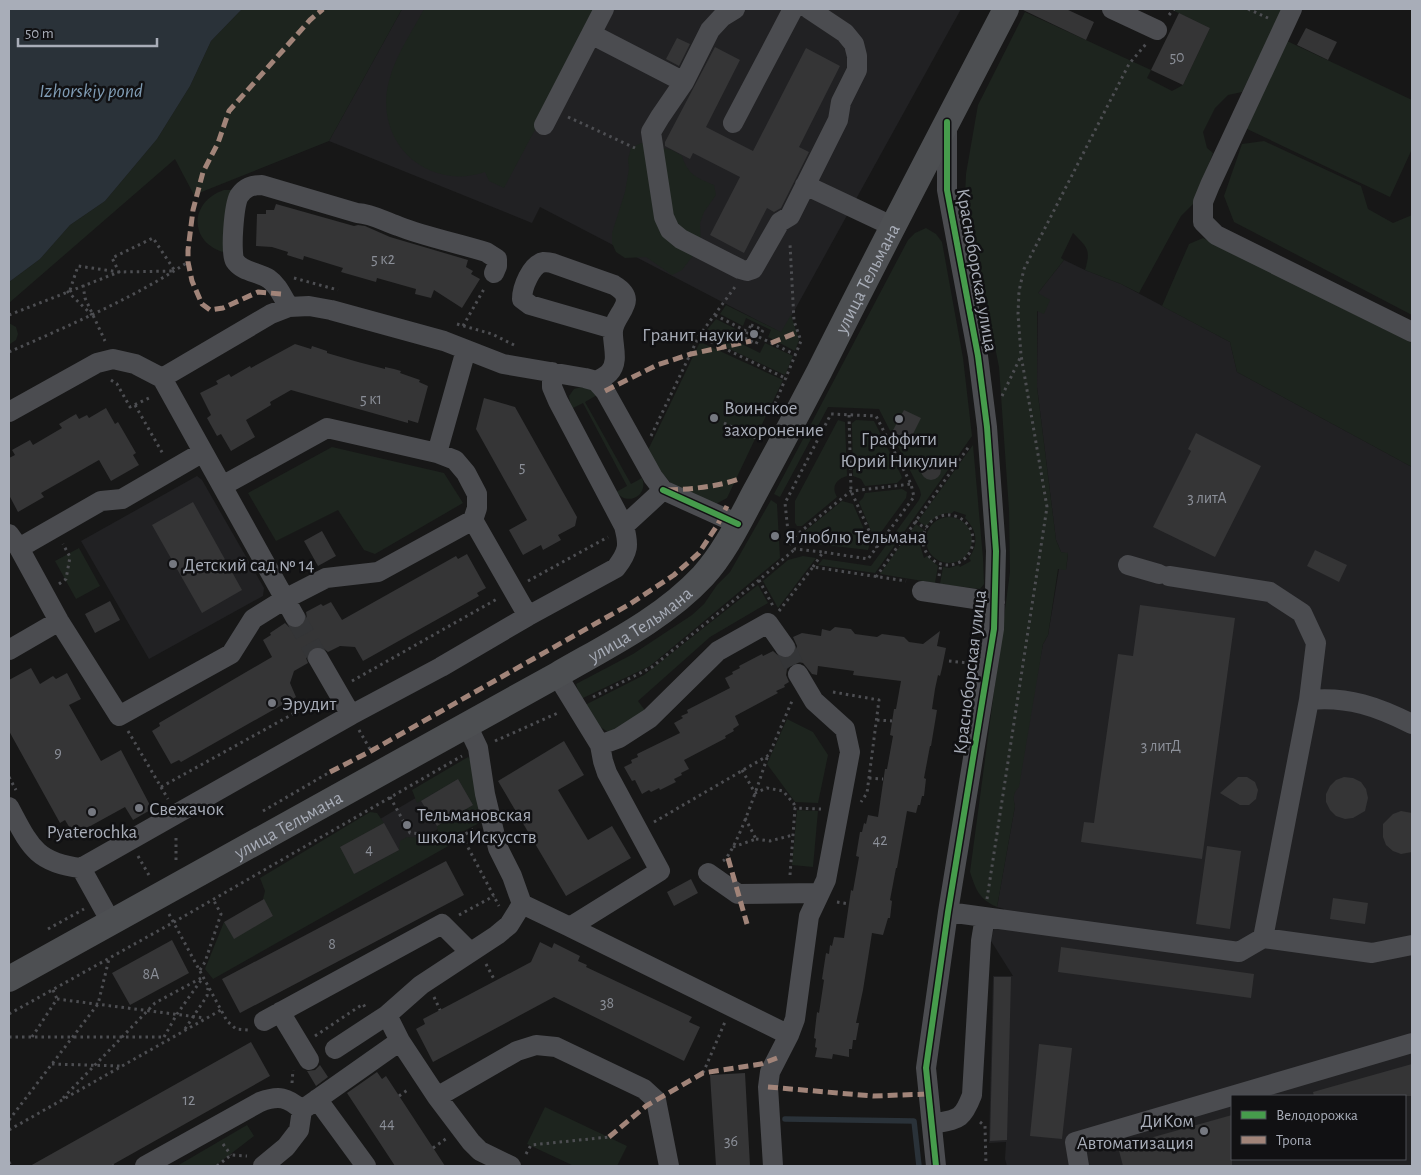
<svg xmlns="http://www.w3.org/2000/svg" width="1421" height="1175" viewBox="0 0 1421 1175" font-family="'Alegreya Sans',sans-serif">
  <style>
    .built { fill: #212123; fill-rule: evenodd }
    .green { fill: #1d241e }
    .water { fill: #2a3239 }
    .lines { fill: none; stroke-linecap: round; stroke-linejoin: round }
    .stream { stroke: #2a3239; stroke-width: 5.5 }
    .building { fill: #353536 }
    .minor-tunnel { stroke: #343537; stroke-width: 20; stroke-dasharray: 20 10; stroke-linecap: butt }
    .path { stroke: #4d4e52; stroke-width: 3; stroke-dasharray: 2.5 4; stroke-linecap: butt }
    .minor { stroke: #4b4c50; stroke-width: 20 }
    .major { stroke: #4d4f52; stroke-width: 26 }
    .quiet { stroke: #a18479; stroke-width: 5; stroke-dasharray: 10 5; stroke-linecap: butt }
    .cycleway-casing { stroke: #111113; stroke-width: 9 }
    .cycleway { stroke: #469c4c; stroke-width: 6 }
    .poi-dot { fill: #757880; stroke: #111113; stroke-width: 2 }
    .labels { text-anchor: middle; stroke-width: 5; stroke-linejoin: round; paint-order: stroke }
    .number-label { font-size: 16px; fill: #8b8f98 }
    .street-label { font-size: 19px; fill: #a8adb8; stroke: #111113 }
    .poi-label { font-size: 19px; fill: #a8adb8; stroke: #111113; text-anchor: start }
    .water-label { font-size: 20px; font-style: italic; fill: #7f9bb3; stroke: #111113 }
  </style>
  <rect width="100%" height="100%" fill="#171717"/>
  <!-- built -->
  <path class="built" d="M402 9H961L782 333 540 207 532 223 329 141Z
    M1064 260 1085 270 1121 284 1230 342 1237 372 1412 467V1166H1007L1005 1159 1006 1142 989 1143 993 976H1013L991 941 994 927 1002 919 1004 909 997 907 1015 806 1013 799 1043 644 1048 635 1059 569H1066L1068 554 1061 552 1056 540 1037 387 1038 293ZM1232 1096H1405V1159H1232Z
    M197 476 202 480 264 588 263 596 149 659 81 541Z
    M460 772 479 805 353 879 334 846Z"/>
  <!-- green -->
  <path class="green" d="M242 9H402L329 141 194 195 175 159 9 303V282L40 259 70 225 105 201 157 139 190 86 211 41Z
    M424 9H599L504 188 489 181 485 172C426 192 373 141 389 81 395 56 412 32 424 9Z
    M1170 9H1283L1242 92 1228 95 1215 108 1203 132 1207 148 1213 153 1194 203 1181 216 1139 293 1121 284 1085 270C1091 250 1088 248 1073 233L1061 258 1064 260 1038 293 1050 300 1044 314 1037 311V387L1056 540 1061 552 1068 553 1066 570 1058 569 1048 635 1043 644 1019 787C1013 793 1013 798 1015 806L997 907C979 899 976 890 970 872L1010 572 1009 510 999 367 965 197 966 174 978 105 1025 12 1151 70 1147 78 1172 91 1183 85 1210 28Z
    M1287 41 1412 100V149L1390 197 1245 128Z
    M1264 141 1361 186 1368 209 1393 223 1412 215V315L1234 222 1224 196 1242 144Z
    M641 143 672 150 682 156C688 175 697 178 714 185L716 195 704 212 700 223 701 245 682 270 672 275 646 257 625 258 616 252 612 243V233L625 192 629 169 628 159 631 148Z
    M224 190H232L226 253C189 244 188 202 224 190Z
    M926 228 936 234 942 242 963 358 972 436 875 573 818 565 823 559 871 566 919 500 921 495 920 490 879 409 828 407 780 497 774 494 908 240 915 233Z
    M1203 238 1412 343V467L1237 372 1230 342 1162 306 1189 244Z
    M726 305 781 332 791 315 799 340 795 351 768 337 771 330 746 318 743 326 720 314Z
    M716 319 740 331 736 341 760 353 765 343 793 356 785 375 702 336Z
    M9 323 16 327 18 334 16 340 10 344Z
    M700 342 783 380 727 498 716 504 671 483 662 473 648 450Z
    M581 387 589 388 597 395 585 402 631 484 642 478C649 495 628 507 616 492L627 486 583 403 571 409 569 396 574 389Z
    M838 420 845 422 847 476C836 479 831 487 837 497L802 526H797L795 523V501Z
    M856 420 874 421 901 475 902 478 897 483 865 486 861 479 853 476 852 427V423Z
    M973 445 983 558 984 584 980 589 940 584 943 567 949 568 959 565 960 567 971 561 969 558C979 544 977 530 965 518L966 515 954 511 952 513C941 512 933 518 926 526L918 521Z
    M332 447 444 473 463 503 375 554 364 550 338 510 276 541 248 493Z
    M902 489 907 492 906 498 879 535 872 533 859 502 863 498 865 493Z
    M771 500 777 504 780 558 650 666 581 699 576 684 633 654 692 615 704 604 717 585 730 572Z
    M842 501 853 504 870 543 868 550 808 543 803 537 805 531Z
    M926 540a23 23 0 1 1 46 0a23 23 0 1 1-46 0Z
    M916 524 924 530 922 544 920 545 924 558 927 556 938 566 935 583 880 574Z
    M79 548 100 586 76 599 55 561Z
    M803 556 816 558 778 608 763 581 788 560Z
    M758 585 768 603 710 637 638 701 647 713 610 733 600 727 585 705 644 675Z
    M787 719 813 732 828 755 818 803 795 802 767 764Z
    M468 757 474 764 485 820 460 833 438 832 437 826 473 805 458 779 417 803 412 790Z
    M797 810 818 811 813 867 792 865Z
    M370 812 377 813 384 823 340 847 355 874 399 850 400 841 407 837 459 840 213 979 205 969 224 922 234 938 273 916 263 899 265 891 260 878Z
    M545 1107 627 1146 617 1166H574L527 1144Z
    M247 1125 254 1136 215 1166H177Z"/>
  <!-- water -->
  <path class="water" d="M9 9H242L211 41 190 86 157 139 105 201 70 225 40 259 9 282Z"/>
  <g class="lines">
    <!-- stream -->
    <path class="stream" d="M785 1119 914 1121 919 1166"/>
  </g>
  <!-- building -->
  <path class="building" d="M1021 9H1066L1094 22 1086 40Z
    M1179 13 1210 28 1183 85 1151 70Z
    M1306 28 1337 42 1328 60 1297 45Z
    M677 38 690 44 679 66 666 59Z
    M715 47 740 60 706 127 753 151 806 48 840 66 799 147 809 152 781 208 774 212 767 208 744 253 710 235 740 177 693 153 690 159 665 146V142Z
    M276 204 354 226 358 225 365 226 390 237 468 260 466 267 473 271 471 274 480 279 462 308 434 290 431 298 415 294 416 289 377 278 376 282 341 272 343 268 304 256 303 260 287 255 288 252 272 247 256 246 257 214H266V210H274Z
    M295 344 311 349 312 346 327 351V353L358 362 385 369V367L394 369 401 371 400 373 420 380 419 382 428 386 418 423 408 420V423L291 390 270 402 271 405 246 420 255 437 231 451 221 434 217 436 207 418 211 415 200 393 218 384 216 381 229 374 231 377 250 366 251 368Z
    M484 398 515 407 577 517 575 526 558 535 561 540 543 550 541 545 523 555 509 530 527 520 476 429Z
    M106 408 115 424 118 422 136 453 133 455 139 465 111 481 99 460 41 493 44 497 18 512 9 495V458L15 455 12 450 30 440 33 445 62 428 59 424 76 414 79 419 87 415 89 418Z
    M904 410 921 418 910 440 892 432Z
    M1196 433 1261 466 1215 557 1153 527 1191 451 1188 449Z
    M921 470a10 10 0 1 1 20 0a10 10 0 1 1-20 0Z
    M193 502 242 590 202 613 152 525Z
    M322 531 336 556 318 566 304 541Z
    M1315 550 1347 565 1339 582 1307 566Z
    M467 554 486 588 477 593 479 596 363 661 355 647 340 646 328 652 323 648 318 646 312 648 308 653 306 658 308 663 294 671 290 683 296 697 181 762 179 760 171 764 152 731 160 726 159 723 272 657 263 640 271 635 270 633 285 623 289 627 294 629 300 628 305 623 307 618 306 612 321 604 323 606 331 602 342 620 456 556 458 559Z
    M110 601 120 620 95 633 85 614Z
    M1140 605 1235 618 1202 859 1081 842 1084 822 1094 823 1118 654 1133 656Z
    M835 627 851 629 855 634 877 637 882 634 904 637 909 642 923 644 940 631 937 646 946 648 942 668 940 676 938 675 935 689 932 709 937 710 931 746H930L924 778 926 779 924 796H922L920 805H918L916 813 907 811 897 868H896L890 900 892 901 890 918H888L883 935 872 933 863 990 856 1023H859L856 1040H853L852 1049H849V1057L833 1054 832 1059 815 1057 817 1048 815 1047 816 1039 814 1038 817 1012 819 1013 824 980 822 979 826 953 829 954 830 945 832 946 834 937 844 938 851 890 853 891 859 857 856 856 860 832H862L864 823 866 824 868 815 878 817 885 769H887L893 736 890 735 894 709H896L901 681 853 675 854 671 818 666 817 675 812 674 803 663 798 662 792 664 787 669 786 675 789 682 784 685 785 687 776 691 778 693 735 716 739 725 733 729 734 731 725 736 726 738 684 760 689 769 681 773 682 775 674 779 676 782 660 790 659 788 651 792 649 790 642 794 635 780 632 781 624 767 632 763 631 760 638 757 637 754 680 733 674 723 683 718 681 716 688 713 687 710 730 688 725 678 733 674 732 672 740 668 739 666 762 654 763 656 773 651 781 658 787 659 791 657 796 652 797 646 793 637 802 633 821 636 822 629 830 631Z
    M31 668 40 684 53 676 56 679 67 673 81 699 69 705 101 761 121 750 152 809 133 820 125 807 74 835 65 820 60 823 9 731V680Z
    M564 741 584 775 558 790 588 840 612 826 631 858 566 896 498 781Z
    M1238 777H1247L1255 782 1258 790 1256 799 1249 805H1240L1220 793Z
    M1344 777 1353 778 1361 782 1366 789 1368 798 1365 811 1353 818 1345 819 1336 816 1330 810 1326 802V794L1330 786 1336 780Z
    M458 779 473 805 437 826 421 801Z
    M1401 811 1412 813V852L1401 854 1393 851 1386 845 1383 837V824L1393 814Z
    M384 823 399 850 354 874 340 847Z
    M1207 846 1241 851 1230 929 1196 924Z
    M446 861 464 895 240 1013 222 979Z
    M691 879 698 893 674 906 667 892Z
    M1333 898 1368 903 1365 924 1330 919Z
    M264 899 273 916 234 939 224 922Z
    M172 940 189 973 130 1005 112 973Z
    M540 942 552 948 554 943 580 956 578 961 587 965 586 967 692 1017 689 1022 700 1027 684 1061 554 997 433 1062 416 1029 425 1024 423 1019 531 962Z
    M1061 947 1254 974 1251 998 1058 972Z
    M994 977H1011L1007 1140 990 1141Z
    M251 1042 270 1076 112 1165 110 1166H30Z
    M1039 1044 1072 1048 1062 1139 1030 1136Z
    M1412 1064V1096H1314L1313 1092Z
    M320 1065 328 1077 316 1086 307 1071 315 1070Z
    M377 1072 382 1079 386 1076 445 1166H395L347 1093Z
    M745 1073 750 1166H716L710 1075Z
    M1232 1115V1166H1123L1118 1147Z"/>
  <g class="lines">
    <!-- minor-tunnel -->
    <path class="minor-tunnel" d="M295 617 318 658
      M785 647 798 674"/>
    <!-- path -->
    <path class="path" d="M1248 9 1268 18
      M1169 15 1174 9
      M568 117 635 148
      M294 278 338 290
      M83 285 85 298 105 341
      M70 290 78 266 119 272 174 271
      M67 291 92 315
      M9 315 119 272 112 258 153 238 175 271
      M715 315 748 332
      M457 324 492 334 514 345
      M751 325 763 330 756 344 745 338Z
      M463 326 484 289
      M699 336 787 379
      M759 337 796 355
      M9 352C70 325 132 299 188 262
      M111 380 117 384 130 407 151 397
      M1002 396 1021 356
      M775 404 801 341 794 321 790 244
      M135 405 163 454
      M849 415 851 491 877 548
      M724 423 758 439
      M651 436 699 336 735 287
      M923 540a25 25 0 1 1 50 0a25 25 0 1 1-50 0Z
      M915 521 926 529
      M789 541 851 491 911 484
      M813 567 823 552 868 559 914 497 911 484 876 416 831 414 785 503 789 541 795 549 823 552
      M939 576 941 564
      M876 577 970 445
      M759 580 773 606
      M528 581 608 537
      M59 584 66 579 70 557 63 544
      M779 611 813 567 906 581
      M949 661 968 663V659
      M352 681 497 599
      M833 692 879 700 867 793 861 802
      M593 697 652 667 759 580 795 549
      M877 720 892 721
      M359 730 371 751
      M128 731 168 799
      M495 741 560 712
      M742 770 755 793 767 788 783 791 794 804 795 808
      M9 777 16 790
      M869 778 883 779
      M161 787 320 699
      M390 797 410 833 462 836 474 829
      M263 811 330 772
      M654 822 769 755 792 701
      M462 836 499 906
      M756 839 770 841 793 835
      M733 847 756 839 745 818
      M138 856 150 877
      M176 860V836
      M723 861C737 851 761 776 768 755
      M790 875 795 808 821 809
      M987 899 1047 507 1021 355 1018 314 1019 291 1024 269 1129 64 1146 44
      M837 902 849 904
      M169 914 227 1021 236 1029 248 1030
      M459 915 494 896
      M48 929 84 909
      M486 964 495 981
      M200 970 205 962 221 914 213 899
      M53 990 57 999
      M434 997 440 1010
      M57 999 205 1018
      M9 1014 174 922 462 756
      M185 1029 207 996 208 988
      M315 1036 363 1004 365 1007
      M9 1037H164
      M32 1037 57 999
      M164 1037 177 1014 202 979
      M52 1064 121 1066
      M703 1073 725 1022
      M292 1083 293 1070
      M399 1096 409 1089
      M63 1098 155 1003 203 977
      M9 1120 98 1004 109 959
      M980 1122 985 1126 986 1166
      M9 1130 221 1010
      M223 1144 231 1155
      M433 1148 447 1138
      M526 1154 531 1145 609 1137
      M9 1162 11 1166
      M112 1165 113 1166
      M217 1166 231 1155 247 1156"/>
    <!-- minor -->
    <path class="minor" d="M735 9 722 17 710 30 684 82 660 117 651 132 664 217 670 230 681 239 740 269 747 271 753 269 780 222 790 216 838 120 841 102 857 70V56L854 44 845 33 809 9
      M1112 9 1157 30
      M1292 9 1210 185 1203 202V222L1216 235 1412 332
      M591 34 684 82
      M733 123 793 9
      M544 125 604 9
      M805 185 892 226
      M289 307C283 298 278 285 269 279 259 272 242 272 235 261 230 253 234 205 239 196 245 187 252 185 262 185L357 213C373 214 383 221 398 226 426 237 457 243 486 252L497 259V266L494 273
      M162 378 295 617
      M596 381C600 379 606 376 609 373 620 362 612 344 613 331 614 313 641 301 614 285L552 263C549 262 546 262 544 262 531 264 522 288 522 299L530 305 613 329
      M9 412 97 363 113 359 135 364 162 378 271 314 289 307 309 306 331 310 444 341 503 364 585 378 596 381 605 391 653 477 663 490 738 524
      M437 453 466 350
      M222 486 327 428 437 453 455 460 466 473 477 494V508L473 520
      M624 526 663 490
      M9 534 19 548 59 621 119 716 231 654 253 619 285 599 326 578 378 572 473 520 528 616 616 568C629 551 629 545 624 526L558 401 552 387V372
      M19 548 101 501 122 499 203 452
      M1128 565 1159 574
      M922 591 995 602
      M9 650 59 621
      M318 658 351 715
      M1309 700C1348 696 1378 707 1412 724
      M467 725 478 748 485 794 498 848 512 876 522 904 509 925 497 935 421 985 387 1015 400 1041 437 1097 471 1142 480 1151 511 1166
      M600 745 619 738 650 718 718 651 768 623 785 647
      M9 807C29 844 35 863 81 868L351 715 441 667 528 616
      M81 868 111 922
      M708 873 738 894 819 893
      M522 904 570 927 660 871 607 773 603 761 600 745 557 675
      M948 912 1239 952 1263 938 1309 700 1316 643 1302 613 1270 592 1169 576
      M570 927 789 1035
      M1263 938 1372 953 1412 945
      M280 1012 309 1060
      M264 1021 442 924 470 952
      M335 1049 387 1015
      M437 1097 517 1051 536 1045 556 1047 644 1089 656 1100 669 1166
      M317 1099 366 1166
      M932 1124C958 1119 962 1121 972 1095L981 941 985 917
      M145 1166 260 1102C279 1095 287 1097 302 1110
      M263 1166 286 1147 299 1130 302 1110 400 1041
      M773 1166 768 1087 770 1072 789 1035 795 1019 809 916 826 880 850 752 845 729 814 701 798 674
      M936 1166 926 1068 948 912 994 629 996 551 987 427 978 356 947 190V124
      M1079 1166 1075 1142 1412 1043"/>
    <!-- major -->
    <path class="major" id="s1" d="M9 979 557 675C607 646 663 619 703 576 725 552 740 520 755 492 777 452 798 412 819 372 880 250 943 130 1006 9"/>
    <!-- quiet -->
    <path class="quiet" d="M281 294 258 292 223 308 210 310 202 304 192 281 188 262V250L193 210 203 172 218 143 229 111 310 20 323 9
      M771 343 798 332
      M605 391 657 365 691 354 751 341
      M668 490C692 489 716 487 739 479
      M330 772 371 751 630 604 674 575 699 553 718 524 727 506
      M728 858 747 924
      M768 1087 873 1096 929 1094
      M609 1137 646 1106 703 1073 761 1064 777 1058"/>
    <defs>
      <path id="cycleway" d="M663 490 738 524
        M936 1166 926 1068 948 912 994 629 996 551 987 427 978 356 947 190V122"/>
    </defs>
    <!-- cycleway casing -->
    <use href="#cycleway" class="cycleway-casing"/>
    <!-- cycleway -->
    <use href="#cycleway" class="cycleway"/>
  </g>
  <!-- markers -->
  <g class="poi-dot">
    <circle cx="754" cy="334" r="5"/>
    <circle cx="714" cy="418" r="5"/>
    <circle cx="899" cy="419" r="5"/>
    <circle cx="775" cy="536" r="5"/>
    <circle cx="173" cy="564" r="5"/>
    <circle cx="272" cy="703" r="5"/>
    <circle cx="139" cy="808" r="5"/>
    <circle cx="92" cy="812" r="5"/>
    <circle cx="407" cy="825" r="5"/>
    <circle cx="1204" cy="1131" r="5"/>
  </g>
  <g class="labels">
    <!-- number labels -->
    <g class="number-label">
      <text x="1177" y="62">50</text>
      <text x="383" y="264">5 к2</text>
      <text x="371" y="404">5 к1</text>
      <text x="522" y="472">5</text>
      <text x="1207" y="503">3 литА</text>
      <text x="1161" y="751">3 литД</text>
      <text x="58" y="758">9</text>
      <text x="880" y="845">42</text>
      <text x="369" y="854">4</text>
      <text x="332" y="949">8</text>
      <text x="151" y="979">8А</text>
      <text x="607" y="1008">38</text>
      <text x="189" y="1105">12</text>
      <text x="387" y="1128">44</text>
      <text x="731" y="1146">36</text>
    </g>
    <!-- street labels -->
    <g class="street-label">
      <text transform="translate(978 270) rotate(80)" y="7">Красноборская улица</text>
      <text dy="7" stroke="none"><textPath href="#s1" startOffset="1144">улица Тельмана</textPath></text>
      <text dy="7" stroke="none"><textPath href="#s1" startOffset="724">улица Тельмана</textPath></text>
      <text transform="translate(969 672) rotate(-83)" y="7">Красноборская улица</text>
      <text dy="7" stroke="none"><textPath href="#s1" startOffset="319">улица Тельмана</textPath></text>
    </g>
    <!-- poi labels -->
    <g class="poi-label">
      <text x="744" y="341" text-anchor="end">Гранит науки</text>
      <text x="724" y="414">Воинское<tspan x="724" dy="22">захоронение</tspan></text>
      <text x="899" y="445" text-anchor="middle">Граффити<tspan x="899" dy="22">Юрий Никулин</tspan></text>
      <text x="785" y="543">Я люблю Тельмана</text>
      <text x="183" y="571">Детский сад № 14</text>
      <text x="282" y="710">Эрудит</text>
      <text x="149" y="815">Свежачок</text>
      <text x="417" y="821">Тельмановская<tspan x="417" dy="22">школа Искусств</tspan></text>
      <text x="92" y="838" text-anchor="middle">Pyaterochka</text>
      <text x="1194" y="1127" text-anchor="end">ДиКом<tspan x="1194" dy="22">Автоматизация</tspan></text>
    </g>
    <!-- water labels -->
    <g class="water-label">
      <text x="91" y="97">Izhorskiy pond</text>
    </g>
  </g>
  <!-- border -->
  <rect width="1421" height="1175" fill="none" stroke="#a8adb8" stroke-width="20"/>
  <!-- legend -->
  <rect x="1231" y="1095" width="175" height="65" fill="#111113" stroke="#4d4f55"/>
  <rect x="1241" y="1111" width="25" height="8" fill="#469c4c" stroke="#4d4f55"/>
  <text x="1276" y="1120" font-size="15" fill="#a8adb8">Велодорожка</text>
  <rect x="1241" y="1136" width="25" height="8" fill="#a18479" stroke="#4d4f55"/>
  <text x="1276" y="1145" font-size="15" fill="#a8adb8">Тропа</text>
  <!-- scale -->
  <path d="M18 38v8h139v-8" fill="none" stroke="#a8adb8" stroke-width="2.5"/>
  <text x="25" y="38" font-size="15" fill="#a8adb8" stroke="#111113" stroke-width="4" paint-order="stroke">50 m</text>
</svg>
